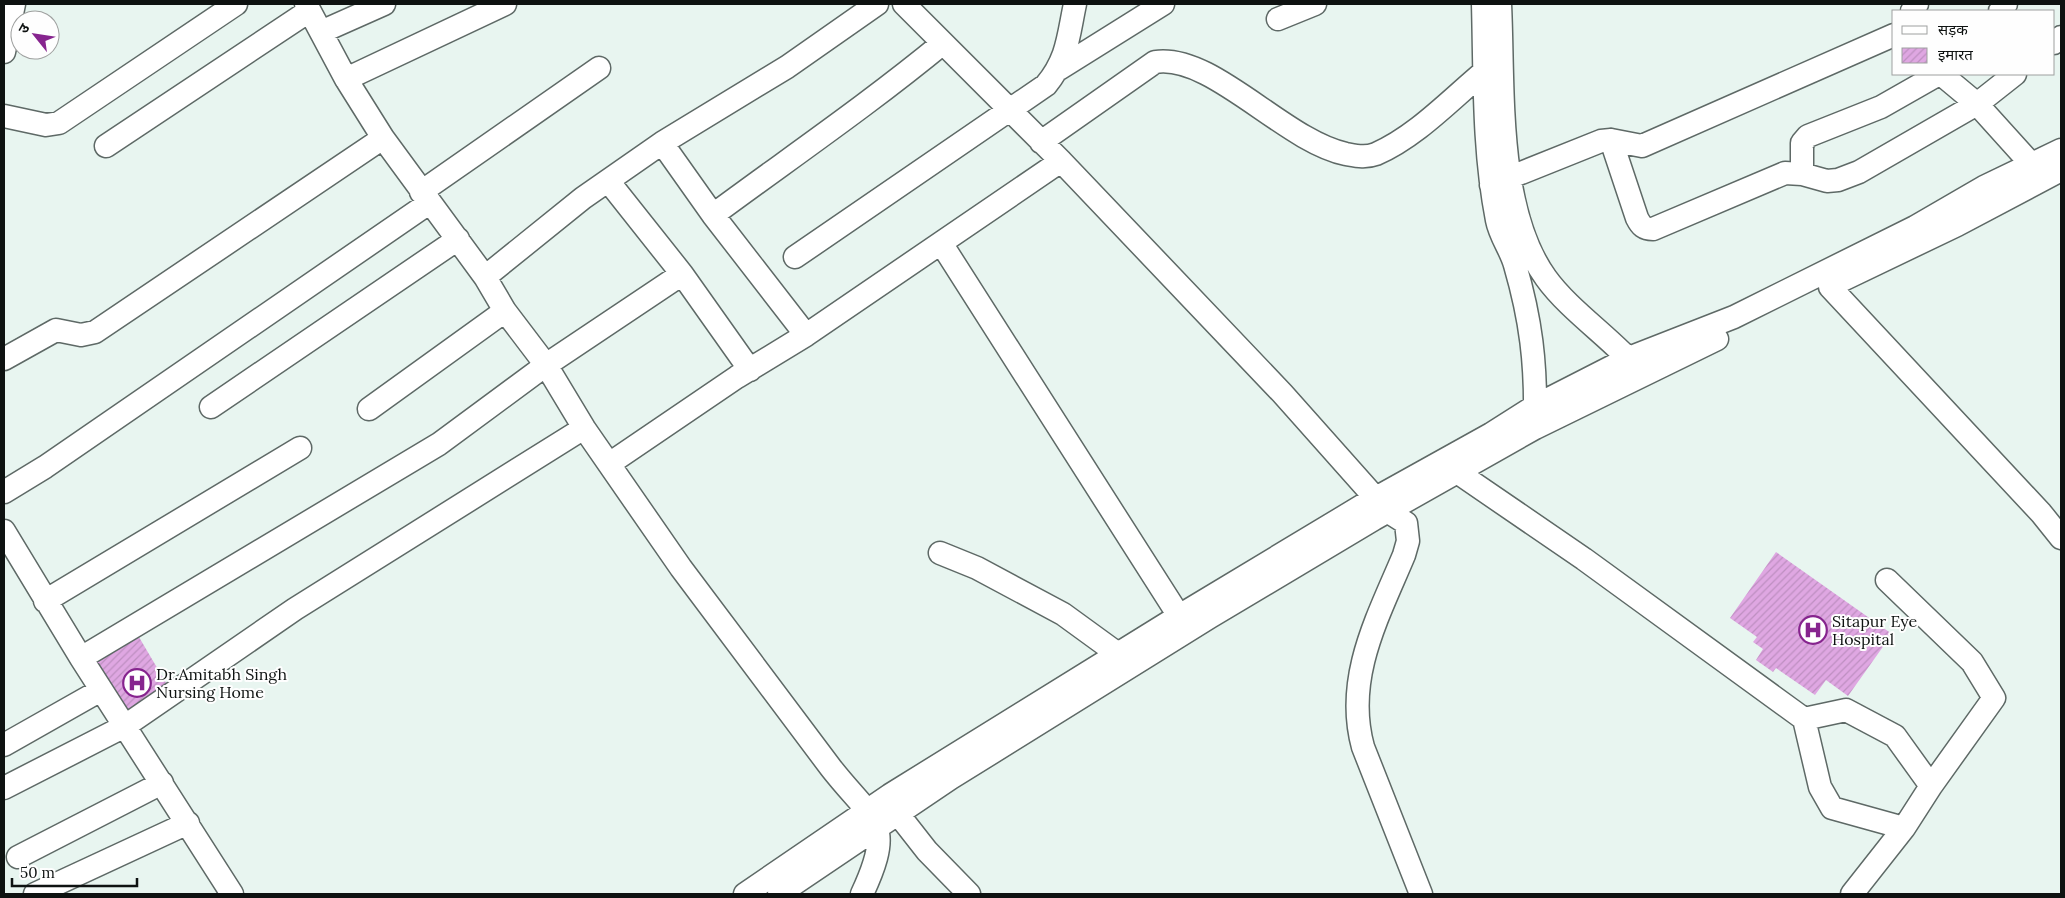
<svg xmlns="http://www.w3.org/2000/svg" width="2065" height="898" viewBox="0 0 2065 898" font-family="Lora,'Noto Sans Devanagari',serif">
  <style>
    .building { fill: url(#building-hatch) }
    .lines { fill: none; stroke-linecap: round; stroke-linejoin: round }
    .minor-casing { stroke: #5e6966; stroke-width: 25 }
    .minor { stroke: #fff; stroke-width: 22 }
    .labels { text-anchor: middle; stroke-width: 4; stroke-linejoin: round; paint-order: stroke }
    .poi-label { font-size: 16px; fill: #0e1211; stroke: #fefefe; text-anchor: start }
  </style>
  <defs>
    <pattern id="building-hatch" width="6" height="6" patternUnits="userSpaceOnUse" patternTransform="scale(1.25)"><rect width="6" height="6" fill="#dfa7e2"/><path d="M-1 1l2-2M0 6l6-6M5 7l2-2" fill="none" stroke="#be8fc1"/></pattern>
  </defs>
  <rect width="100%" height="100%" fill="#e8f5f0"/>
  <!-- building -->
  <path class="building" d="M1776 552 1892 634 1848 696 1826 680 1815 695 1776 668 1773 672 1756 660 1763 649 1753 642 1757 637 1730 618Z
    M136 632 169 688 126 715 92 658Z"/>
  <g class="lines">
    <defs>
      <path id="minor" d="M306 4 346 79 383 138 485 277 505 311 546 365 584 428 681 568 831 768C874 823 896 821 862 894
        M904 4 1061 161 1282 393 1387 511 1406 523 1408 541 1404 555C1378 617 1344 678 1363 747L1421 894
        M1483 4C1485 76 1483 149 1497 220 1500 236 1511 250 1515 265 1531 320 1536 363 1535 419
        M1500 4C1504 86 1496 209 1546 278 1569 310 1611 338 1638 369
        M1912 11 1917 4
        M2000 11 2006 4
        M1278 19 1315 4
        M321 32 384 4
        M2054 43 2061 37
        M4 52 14 4
        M1059 69 1163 4
        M1941 74 1977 104 2032 165
        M346 79 505 4
        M4 116 46 125 59 123 236 4
        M1611 140 1637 218C1641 226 1644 229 1653 229L1785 173 1802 174 1827 181 1838 180 1859 172 1977 104 2015 74
        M1041 142 1155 62C1212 53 1284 141 1346 154 1357 156 1365 158 1376 154 1417 136 1451 99 1485 71
        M662 143 713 215 806 335
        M106 146 309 11
        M1802 174V143L1808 136 1881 107 1939 74
        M609 182 682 274 750 370
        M1491 185 1601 141 1611 140 1642 146 1894 35
        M421 192 599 68
        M713 215C790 158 869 104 943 43
        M941 243 1179 616
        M795 257 1046 85C1068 58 1068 37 1075 4
        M485 277 583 198 662 143 787 67 877 4
        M1834 284 1957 225 2061 170
        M1830 287 2041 513 2061 538
        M4 359 56 330 81 335 95 332 383 138
        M211 407 458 239
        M369 409 505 311
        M609 464 737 377 806 335 1061 161
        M1457 472 1584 559 1804 719 1820 787 1832 808 1904 828 1852 894
        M4 492 45 467 429 203
        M4 531 81 658 232 894
        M940 553 977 568 1063 614 1118 654
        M1887 580 1972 662 1994 698 1931 786
        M45 601 300 448
        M81 658 439 444 546 365 682 274
        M1804 719 1846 710 1895 736 1931 786 1904 828
        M4 745 101 690
        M4 788 125 726 295 609 584 428
        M898 814 927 851 969 894
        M18 857 162 783
        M35 894 188 823
        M745 894 890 795 1179 616 1365 504 1491 434 1535 406 1629 358 1734 317 1915 227 1984 187 2061 150
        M779 894 951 778 1210 617 1374 519 1535 428 1717 339"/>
    </defs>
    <!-- minor casing -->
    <use href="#minor" class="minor-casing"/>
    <!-- minor -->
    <use href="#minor" class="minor"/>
  </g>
  <!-- icons -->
  <defs>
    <symbol id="hospital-ring" viewBox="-11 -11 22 22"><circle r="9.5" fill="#fefefe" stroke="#86248e" stroke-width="1.5"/><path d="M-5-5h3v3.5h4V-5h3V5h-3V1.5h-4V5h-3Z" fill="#86248e"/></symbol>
  </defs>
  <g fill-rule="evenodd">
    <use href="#hospital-ring" x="1797" y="614" width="32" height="32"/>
    <use href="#hospital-ring" x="121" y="667" width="32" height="32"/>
  </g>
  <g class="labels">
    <!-- poi labels -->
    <g class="poi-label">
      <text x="1832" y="627">Sitapur Eye<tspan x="1832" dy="18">Hospital</tspan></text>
      <text x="156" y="680">Dr.Amitabh Singh<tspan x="156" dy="18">Nursing Home</tspan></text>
    </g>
  </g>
  <!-- border -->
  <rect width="2065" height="898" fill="none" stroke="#0e1211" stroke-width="10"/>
  <!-- legend -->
  <rect x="1892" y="10" width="162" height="65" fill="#fefefe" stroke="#9ea09f"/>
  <rect x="1902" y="26" width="25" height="8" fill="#ffffff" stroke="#9ea09f"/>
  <text x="1938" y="35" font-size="15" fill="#0e1211">सड़क</text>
  <rect x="1902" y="48" width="25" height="15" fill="url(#building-hatch)" stroke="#9ea09f"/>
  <text x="1938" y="60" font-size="15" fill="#0e1211">इमारत</text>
  <!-- north arrow -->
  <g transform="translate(35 35) rotate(300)"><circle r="24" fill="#fefefe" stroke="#9ea09f"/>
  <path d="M0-4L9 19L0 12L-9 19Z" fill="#86248e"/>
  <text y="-8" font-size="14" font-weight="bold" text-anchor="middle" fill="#0e1211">उ</text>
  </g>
  <!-- scale -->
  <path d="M12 878v8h125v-8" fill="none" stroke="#0e1211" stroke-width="2.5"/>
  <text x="20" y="878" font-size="15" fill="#0e1211" stroke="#fefefe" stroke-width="4" paint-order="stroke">50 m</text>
</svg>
